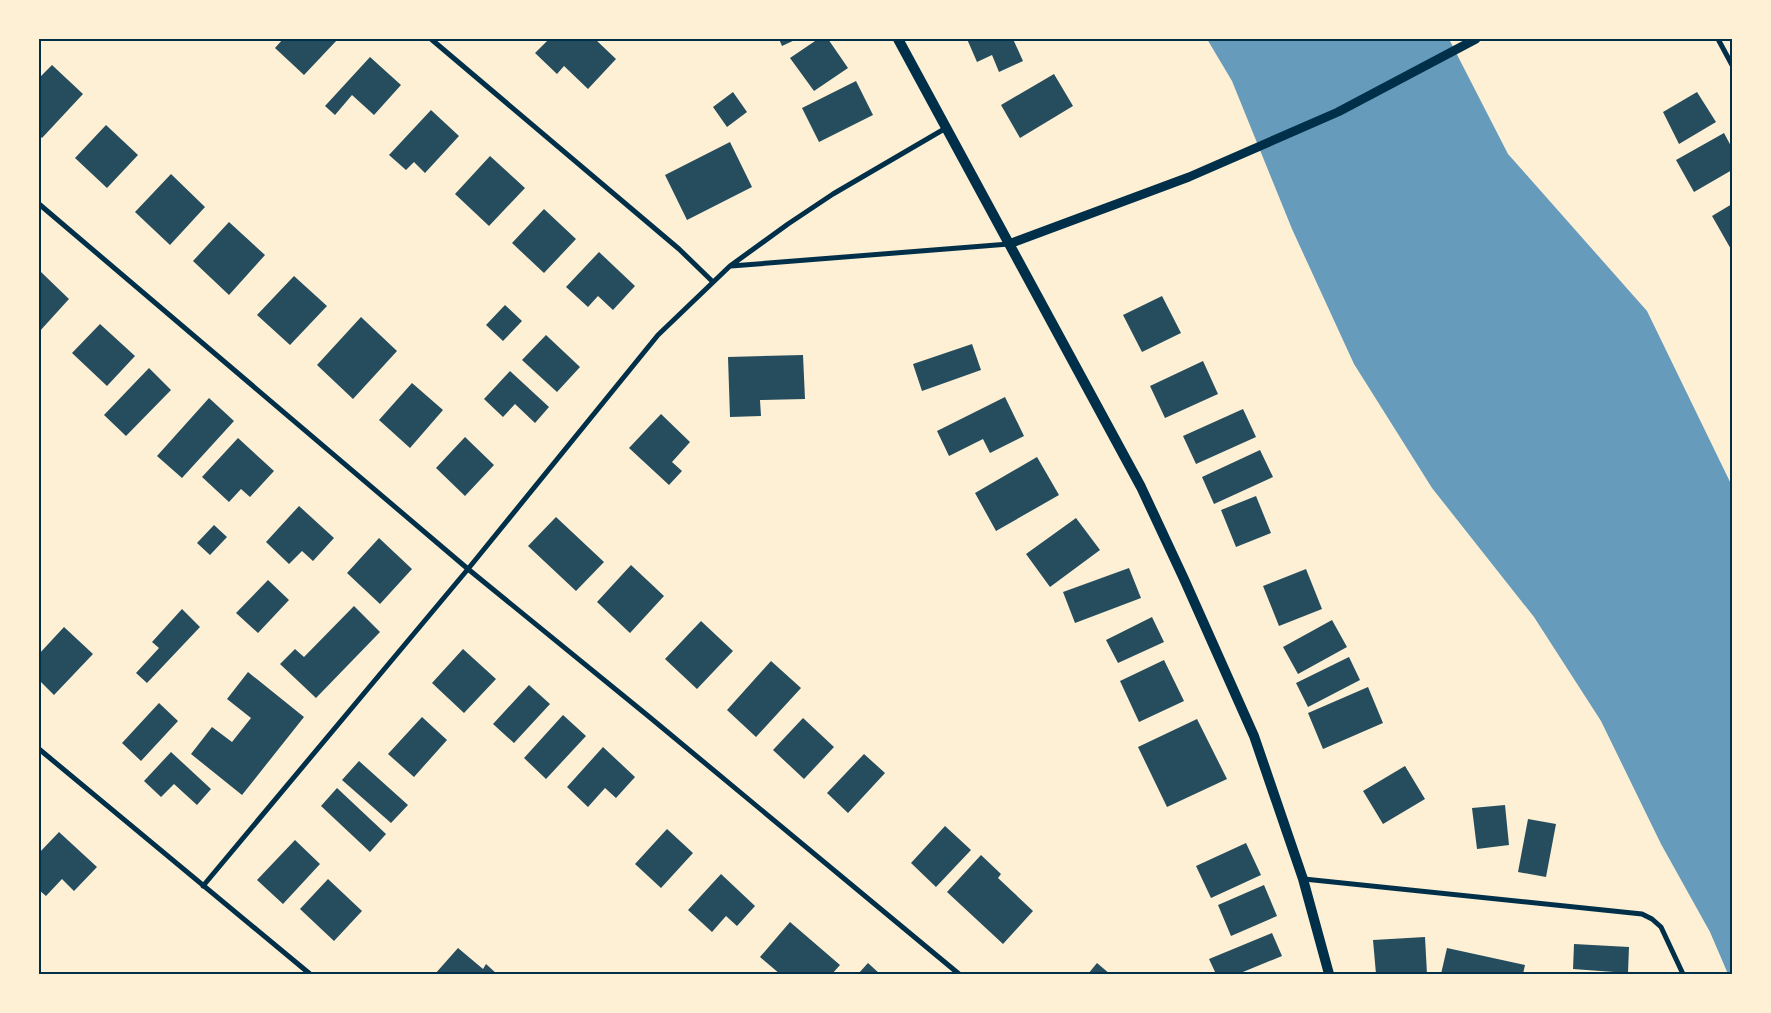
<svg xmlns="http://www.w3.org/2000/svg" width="1771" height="1013" viewBox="0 0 1771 1013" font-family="Figtree,sans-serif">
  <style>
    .water { fill: #669bbc }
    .building { fill: #264d5e }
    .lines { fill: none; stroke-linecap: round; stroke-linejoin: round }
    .minor { stroke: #003049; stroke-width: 5 }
    .tertiary { stroke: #003049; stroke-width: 9 }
    .secondary { stroke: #003049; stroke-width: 10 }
    .neatline { fill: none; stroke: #003049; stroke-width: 2 }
  </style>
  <rect width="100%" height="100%" fill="#fdf0d5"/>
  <!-- water -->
  <path class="water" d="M1207 39H1449L1508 154 1647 311 1732 486V974H1728L1710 932 1661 844 1601 721 1534 617 1432 488 1354 364 1292 229 1232 81Z"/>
  <!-- building -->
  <path class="building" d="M283 39H338L304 75 275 48Z
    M549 39H595L616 59 588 89 564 66 557 74 535 53Z
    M779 39H797L782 46Z
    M818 39H828L848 68 814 91 790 58Z
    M967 39H1013L1023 61 999 72 992 55 977 62Z
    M370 57 401 85 374 115 352 95 335 115 325 106Z
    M52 65 83 94 42 138 39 135V78Z
    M1054 74 1073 106 1020 138 1001 105Z
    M856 81 873 115 819 142 802 108Z
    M733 92 747 112 727 127 713 107Z
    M1697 92 1716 122 1679 144 1663 112Z
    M431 110 459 136 425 173 414 162 406 170 389 155Z
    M106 125 138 155 107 188 75 158Z
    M1724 133 1732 148V170L1694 192 1676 160Z
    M730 142 752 187 687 220 665 175Z
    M490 156 525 188 489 226 455 194Z
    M171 174 205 207 170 245 135 212Z
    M1732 204V251L1712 216Z
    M544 209 576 239 544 273 512 243Z
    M229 222 265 255 229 295 193 261Z
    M599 252 635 286 613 310 598 296 588 307 566 287Z
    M41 272 69 299 39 332V274Z
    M294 276 327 306 290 345 257 315Z
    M1162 296 1181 333 1142 352 1123 315Z
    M505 305 522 321 503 341 486 325Z
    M361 317 397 351 353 399 317 365Z
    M100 324 135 356 107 386 72 353Z
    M546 335 580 367 557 392 522 360Z
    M972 344 981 370 922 391 913 364Z
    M803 355 805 399 760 400 761 416 730 417 728 357Z
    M1203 361 1218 394 1165 418 1150 386Z
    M149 368 171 390 126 436 104 415Z
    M510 371 549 407 535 423 515 404 503 417 484 399Z
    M412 383 443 410 410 448 379 420Z
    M1005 397 1024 436 990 453 983 439 949 456 937 431Z
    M209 398 234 421 182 478 157 456Z
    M1243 409 1256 437 1196 464 1183 436Z
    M661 414 690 442 672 462 682 471 669 485 629 448Z
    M465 437 494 465 465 496 436 468Z
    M238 438 274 471 250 497 241 489 229 502 202 477Z
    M1260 450 1273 477 1214 504 1202 477Z
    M1037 457 1059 495 996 531 975 493Z
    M1256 496 1271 533 1236 547 1221 510Z
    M299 506 334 538 313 561 302 551 289 564 266 542Z
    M556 517 604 562 576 591 528 546Z
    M1076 518 1100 550 1050 587 1026 554Z
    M214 525 227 537 210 555 197 543Z
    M379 538 412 569 380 604 347 573Z
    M631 565 664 596 630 633 597 602Z
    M1129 568 1141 598 1075 623 1063 592Z
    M1306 569 1322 609 1279 626 1263 586Z
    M268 580 289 600 258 633 236 613Z
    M354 606 380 632 316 698 280 664 295 649 304 657Z
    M182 609 200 627 147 683 136 673 159 648 152 642Z
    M1152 617 1164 642 1118 663 1106 640Z
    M1332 620 1347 647 1298 674 1283 647Z
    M701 621 733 651 697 689 665 659Z
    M64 627 93 654 54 695 39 680V654Z
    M463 649 496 679 464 713 432 683Z
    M1349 657 1360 680 1308 707 1296 683Z
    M1164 660 1184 701 1139 722 1120 681Z
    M771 661 801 688 756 737 727 710Z
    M248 672 304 717 242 795 191 754 212 727 232 742 251 718 227 699Z
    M529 685 550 704 514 743 493 724Z
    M1368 687 1383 723 1323 749 1308 713Z
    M159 703 178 721 141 761 122 743Z
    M563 715 586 736 546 779 524 758Z
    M422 717 447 740 414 777 388 754Z
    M803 718 834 747 804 779 773 750Z
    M1197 719 1227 779 1167 807 1138 747Z
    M603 747 635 777 616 798 605 788 588 807 567 787Z
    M171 752 211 789 197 805 174 784 161 797 144 781Z
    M864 754 885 773 848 813 827 793Z
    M359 761 408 805 391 823 342 780Z
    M1405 766 1425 799 1383 824 1363 791Z
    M337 788 386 834 370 852 321 806Z
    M1505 805 1509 845 1477 849 1472 808Z
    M1528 819 1556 824 1546 877 1518 872Z
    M945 826 971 850 936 887 911 863Z
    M667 829 693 853 661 888 635 864Z
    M59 832 97 867 74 891 62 879 46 896 39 890V853Z
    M295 840 320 864 283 904 257 880Z
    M1246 843 1261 875 1211 898 1196 866Z
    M981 855 1001 874 998 878 1033 911 1003 944 947 892Z
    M721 874 755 906 737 926 726 916 712 932 688 910Z
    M328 879 362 911 334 941 300 909Z
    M1264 885 1277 916 1231 936 1218 905Z
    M790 922 840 965 832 974H780L760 957Z
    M1272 933 1282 956 1238 974H1216L1209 959Z
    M1425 937 1427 974H1376L1373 940Z
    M1574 944 1629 947 1628 973 1573 969Z
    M458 948 483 969 486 964 497 974H435Z
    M1447 948 1525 965 1523 974H1441Z
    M868 963 880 974H858Z
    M1097 963 1110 974H1088Z"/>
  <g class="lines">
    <!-- minor -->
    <path class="minor" d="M431 39 679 249 713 282
      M1718 39 1732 65
      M39 204 468 569 647 715 959 974
      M731 266 1009 244
      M39 749 310 974
      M1304 879 1642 914 1652 919 1661 927 1683 974
      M203 886 468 569 658 335 730 266 788 224 833 194 946 128"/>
    <!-- tertiary -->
    <path class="tertiary" d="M1009 244 1189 177 1338 112 1476 39"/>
    <!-- secondary -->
    <path class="secondary" d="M898 39 1141 487 1184 579 1254 736 1303 879 1329 974"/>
  </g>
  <!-- border -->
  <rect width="1771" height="1013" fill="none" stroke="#fdf0d5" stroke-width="80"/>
  <rect x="40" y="40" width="1691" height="933" class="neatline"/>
</svg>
